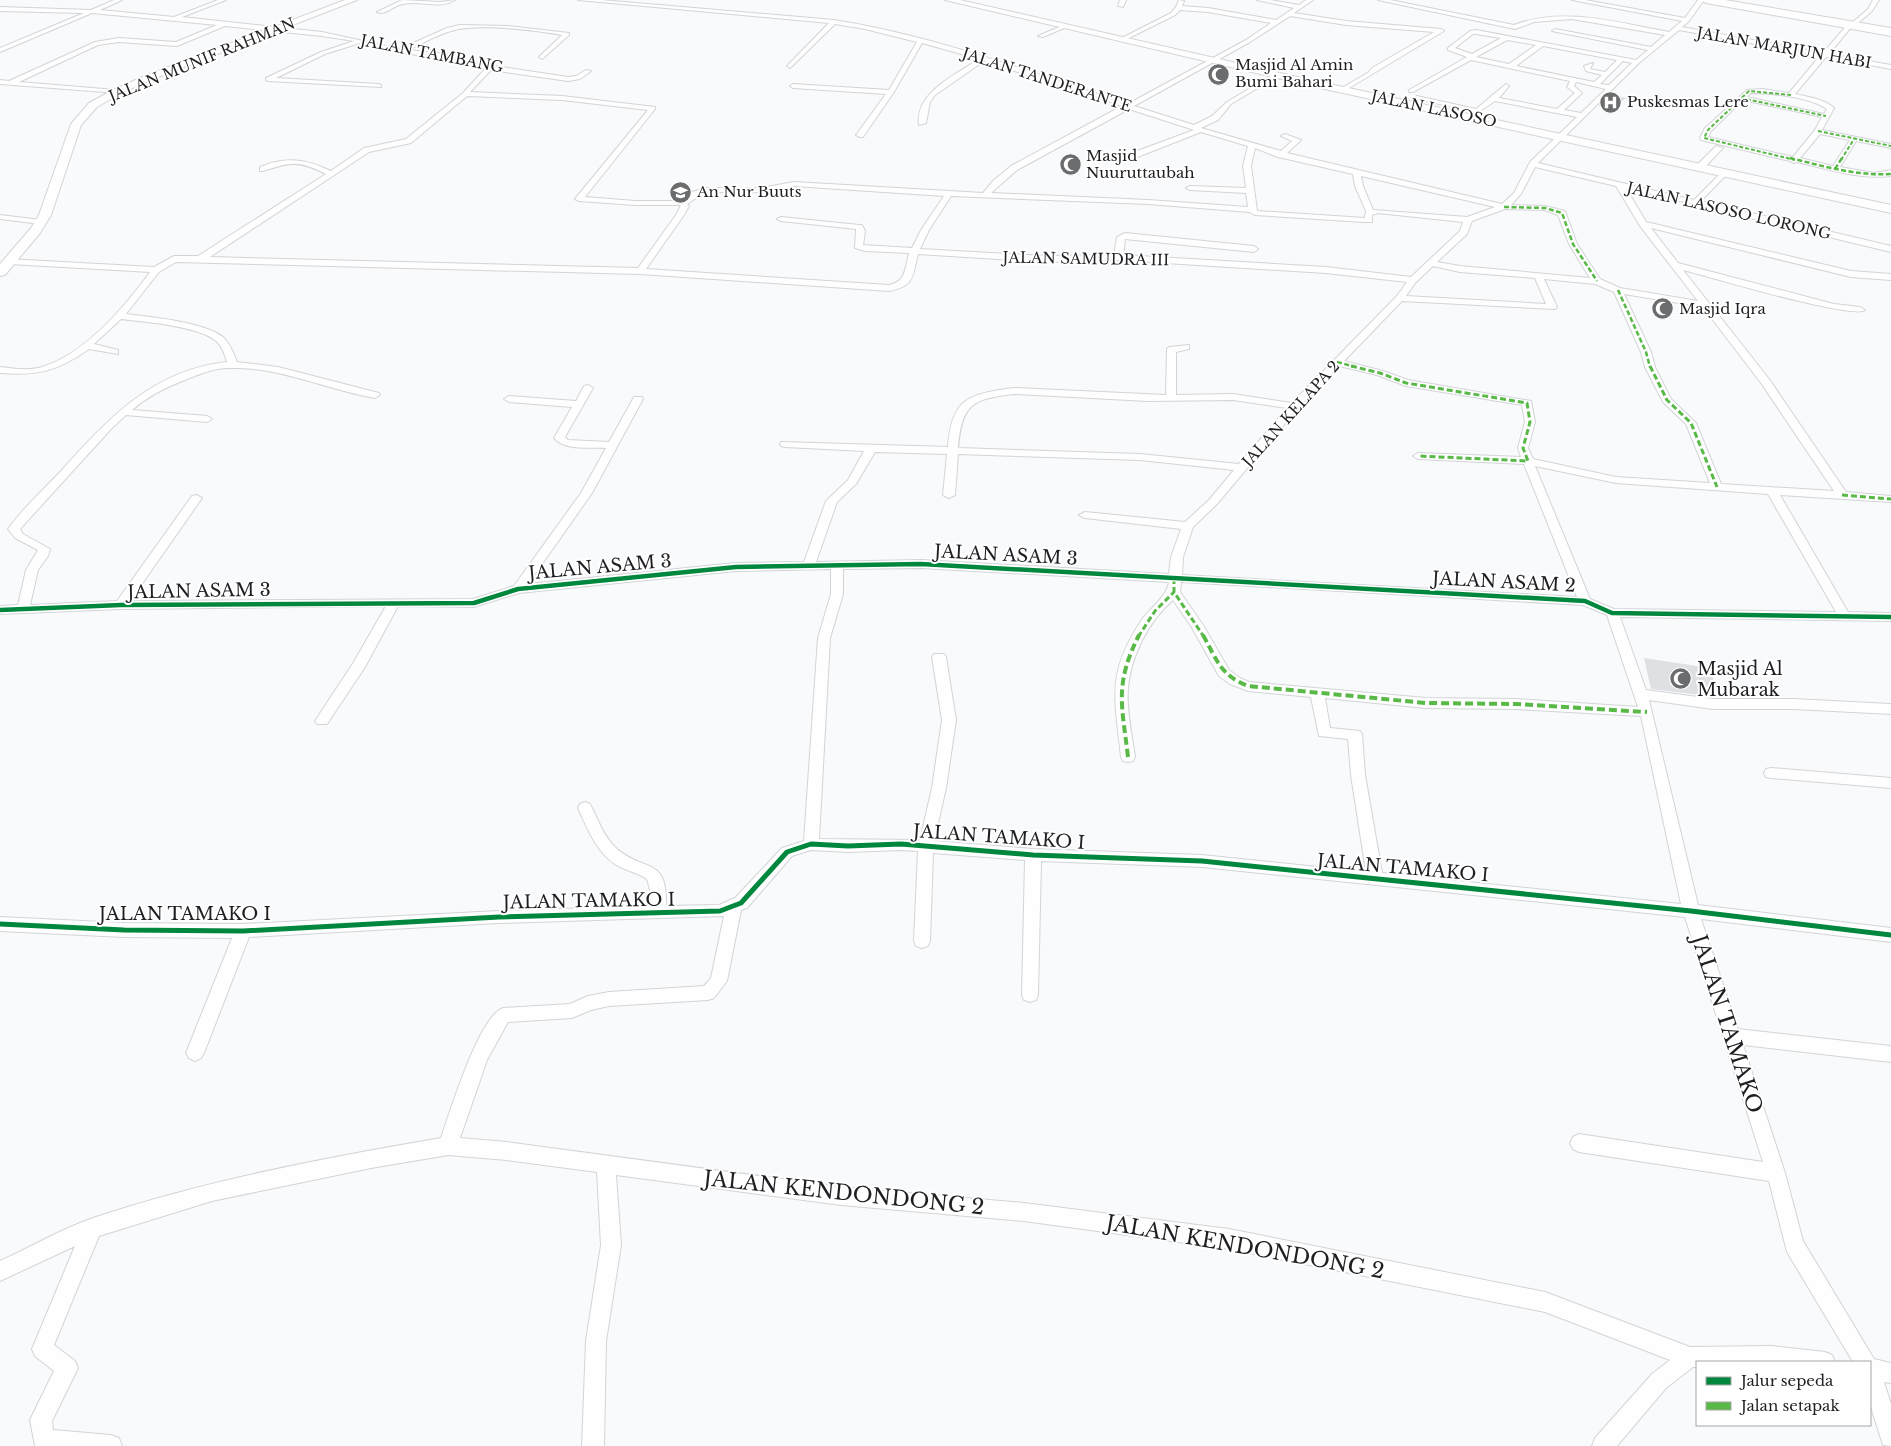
<svg xmlns="http://www.w3.org/2000/svg" width="1891" height="1446" viewBox="0 0 1891 1446" font-family="'Libre Baskerville',serif">
  <style>
    .building { fill: #dee0e3 }
    .lines { fill: none; stroke-linecap: round; stroke-linejoin: round }
    .street-casing { stroke: #d2d4d6; stroke-width: 2 }
    .secondary-casing { stroke: #d2d4d6; stroke-width: 2 }
    .highway-casing { stroke: #d2d4d6; stroke-width: 2 }
    .street { fill: #fefeff; fill-rule: evenodd }
    .secondary { fill: #fefeff; fill-rule: evenodd }
    .highway { fill: #fefeff; fill-rule: evenodd }
    .quiet-far3 { stroke: #58b947; stroke-width: 2; stroke-dasharray: 4 2; stroke-linecap: butt }
    .quiet-far2 { stroke: #58b947; stroke-width: 2.5; stroke-dasharray: 5 2.5; stroke-linecap: butt }
    .quiet-far1 { stroke: #58b947; stroke-width: 3; stroke-dasharray: 6 3; stroke-linecap: butt }
    .quiet { stroke: #58b947; stroke-width: 4; stroke-dasharray: 8 4; stroke-linecap: butt }
    .cycleway-far1-casing { stroke: #fff; stroke-width: 7 }
    .cycleway-casing { stroke: #fff; stroke-width: 8 }
    .cycleway-far1 { stroke: #00873e; stroke-width: 4.5 }
    .cycleway { stroke: #00873e; stroke-width: 5 }
    .labels { text-anchor: middle; stroke-width: 4; stroke-linejoin: round; paint-order: stroke }
    .far-street-label { font-size: 15px; fill: #1d1f22; stroke: #fff }
    .far-poi-label { font-size: 15px; fill: #1d1f22; stroke: #fff; text-anchor: start }
    .street-label { font-size: 18px; fill: #1d1f22; stroke: #fff }
    .poi-label { font-size: 18px; fill: #1d1f22; stroke: #fff; text-anchor: start }
    .near-street-label { font-size: 21px; fill: #1d1f22; stroke: #fff }
  </style>
  <rect width="100%" height="100%" fill="#f8fafc"/>
  <!-- building -->
  <path class="building" d="M1610 94 1626 98 1613 109 1598 106Z
    M1644 658 1710 668 1718 697 1651 689Z"/>
  <g class="lines">
    <defs>
      <path id="street" d="M114 0H122L100 10 174 17 218 0H226L182 17 322 32 400 49 447 28 460 25 508 26 569 33V35L542 59 539 57 540 56 562 35C534 30 477 23 451 31 436 35 422 44 408 50L455 55 465 62 488 65 491 64 494 66 568 77 576 76 586 70 591 71 580 79 568 81 491 70 470 92 562 96 655 107V109L585 197 635 201H681L692 192 706 188H760L794 182 983 193 993 181 1011 166 1122 106 984 61 935 95 930 102 926 123 919 125C914 93 957 74 979 59L922 43 894 92 863 137H860L856 135 886 94 793 88 790 86 793 84 889 90 917 42 865 29 835 24 790 68 787 66 788 65 829 23 578 0H601L834 20C935 36 1030 72 1128 104L1246 40 1271 23 1208 12 1180 10 1175 15 1125 40 1120 39 1171 13 1176 7 1179 0 1184 1 1182 6 1208 8 1276 20 1294 8 1257 0H1270L1299 5 1306 0H1313L1294 13 1346 21 1441 29 1444 31 1344 91 1342 90V88L1369 72 1372 68 1434 32 1346 25 1290 16 1250 42 1134 106 1194 125 1212 116 1227 102 1274 74H1278V76L1231 104 1218 120 1201 128 1281 151 1292 141 1281 136 1285 134 1301 140 1287 153 1502 204 1514 193 1530 162 1577 117 1495 101 1477 113 1414 98 1417 96 1476 109 1506 84 1509 86 1499 98 1557 109 1575 93 1567 87 1570 81 1471 60 1413 92H1409V90L1467 57 1448 50V48L1470 31 1476 30 1636 60 1648 50 1552 31 1555 29 1651 47 1665 35 1572 19 1534 22 1515 29 1378 0H1390L1514 25C1564 6 1618 23 1669 32L1682 21 1572 0H1585L1685 18 1698 0H1704L1689 21 1682 27 1823 53 1848 24H1852V26L1829 54 1891 65V69L1826 57 1795 94C1808 97 1825 99 1834 108L1822 130 1891 144V148L1856 141 1840 167 1874 173 1891 170V176C1860 180 1827 169 1797 162L1794 163 1790 161 1701 140 1700 138 1705 128 1747 90 1762 89 1789 93 1820 56 1679 30 1639 63 1538 163 1694 200 1723 171 1727 173 1726 175 1701 201 1891 246V252L1626 188 1646 222 1851 271 1891 274V280L1851 277 1651 228 1678 263 1834 304 1860 307 1865 310C1853 320 1707 276 1683 270L1769 379 1846 492 1891 496V502L1780 495 1848 612 1891 613V621L1620 617 1646 690 1713 699H1794L1891 704V714L1794 709H1713L1649 700 1698 905 1891 928V942L1701 919 1738 1029 1891 1046V1062L1743 1045 1785 1173 1803 1241 1874 1359 1891 1363V1383L1884 1382 1891 1404V1446L1883 1445 1870 1404V1362H1853L1787 1252 1769 1181 1579 1152 1573 1149 1570 1143 1573 1137 1579 1134 1763 1162 1685 917 1202 867 1041 861 1038 995 1036 1000 1030 1002 1024 1000 1022 995 1025 860 933 853 930 941 928 946 922 948 916 946 914 941 918 851 901 850 848 852 811 850 792 856 747 908 741 910 727 981 714 998 708 1000 609 1006 591 1010 572 1018 508 1022 487 1060 460 1138 507 1142 841 1187 1024 1203 1229 1229 1545 1292 1690 1347 1772 1346 1825 1352 1832 1355 1835 1362H1697V1367H1693L1666 1388 1617 1446H1592L1595 1438 1652 1374 1670 1360 1545 1312 1229 1249 1024 1221 841 1205 616 1175 621 1245 606 1341 604 1446H582L586 1341 601 1245 597 1172 507 1160 448 1155 371 1168 212 1201 99 1236 54 1345 75 1361 78 1368 52 1421 53 1430 111 1435 119 1438 122 1446H35L30 1420 54 1371 35 1356 32 1349 75 1246 0 1281V1261C31 1247 61 1229 93 1218 207 1180 324 1158 441 1138 450 1112 479 1016 503 1008L570 1004 588 996 609 992 704 986 711 978 724 916 499 923 249 937 204 1053 201 1058 195 1061 189 1058 186 1053 232 938 124 937 0 931V917L124 923 243 924 499 911 650 906 651 893 647 879C637 872 625 871 615 864 596 851 587 828 578 808L580 804 585 802 590 804C598 819 603 836 616 848 643 873 668 855 666 906L719 905 735 898 782 848 804 841 818 638 831 594V569L736 571 519 593 474 607 398 606 365 667 327 724H317L315 721 352 665 386 606 121 609 0 614V606L18 605 26 570 38 550 15 538 8 529C24 507 44 489 62 470 109 418 153 370 227 362 225 355 222 346 216 341 199 326 145 322 121 319L94 344 118 350V354L89 349C58 371 38 376 0 373V367C12 368 26 371 38 368 82 357 124 308 150 272L10 264 6 261 7 259 154 267 174 256H198L326 174C298 160 292 162 263 171H260V167C286 156 306 159 331 171L364 148 406 139 463 93 485 69 461 64 453 59 401 53 360 43 325 54 276 78 379 84 381 85V87L268 81 266 80V78L321 52 354 41 322 36 225 26 177 46 119 42 98 45 19 82 116 90 118 91V93L0 84V80L9 81 95 42 119 38 176 42 217 25 92 13 0 52V48L84 13 0 11V7L91 10ZM1473 34H1476L1501 38 1472 54 1455 48ZM1507 40 1536 45 1509 64 1476 57ZM1543 46 1617 60 1605 72 1590 69 1593 63 1584 66 1586 71 1602 75 1594 82 1516 66ZM1623 61 1632 63 1609 85 1600 84ZM1576 82 1606 89 1581 113 1564 110 1582 93 1574 86ZM1751 93C1772 93 1810 97 1827 109L1824 114 1747 97ZM467 96 562 100 648 110 575 199 579 201 635 205H681L676 215 638 268 210 257 369 152 411 143ZM1743 100 1822 117 1815 130 1793 157 1708 137 1711 131ZM1129 109 1194 130 1129 154V158H1135L1201 132 1248 146 1243 166 1246 188 1190 186 1186 188 1190 190 1246 193 1248 207 1148 200 991 193 1017 170ZM1820 134 1850 140 1833 166 1800 158ZM1255 148 1278 157 1353 174 1355 186 1366 211 1365 218 1257 211 1251 166ZM1535 167 1616 186 1640 226 1698 301 1620 288 1600 279 1577 244 1565 211 1545 206 1511 205 1521 194ZM1361 176 1495 207 1467 217 1373 210 1363 186ZM794 186 944 196 921 230 912 248 863 245 865 231 862 225H859L781 217 777 219 781 221 856 229 855 248 865 251 909 253C905 268 906 282 889 285L646 269 684 215 689 206 687 204C710 186 732 194 759 192 771 192 783 188 794 186ZM951 196 1148 204 1250 212 1255 215 1364 222H1372V215L1378 213 1463 222 1460 231 1411 277 1326 267 1123 255 1125 239 1254 252 1258 249 1254 246 1125 233 1117 237 1114 255 1045 256 920 249 929 230ZM1505 209 1545 210 1558 215 1569 244 1590 278 1460 266 1437 262 1467 234 1472 221ZM918 254 1045 262 1118 260 1326 273 1407 282 1397 296 1292 403 1233 394 1176 395V352L1189 349V345L1169 347 1167 349 1166 395 1014 388C968 394 952 398 948 447L781 442 780 444 781 446 785 447 864 451 848 480 826 501 804 562 736 563 528 584 592 493 643 399 642 397H634L609 442 568 440 565 437 593 388 588 385 584 386 576 401 509 396 504 399 509 402 572 407 554 438C565 451 589 447 606 448L581 493 514 586 473 599 130 601 202 498 196 495 192 496 117 601 30 605 38 570 48 556 50 549 23 534 20 529 111 429 126 415 207 422 212 419 207 416 132 410C148 396 166 387 185 380 200 374 214 368 229 368 279 366 327 390 375 398L380 395 379 393 278 367 237 362C234 354 230 344 224 338 206 322 150 317 126 314L159 272 176 262 640 274 889 291C915 286 912 277 918 254ZM1433 266 1460 272 1535 278 1546 304 1406 296 1416 282ZM1544 279 1595 284 1614 292 1641 352 1645 367 1663 402 1686 424 1710 483 1616 477 1533 459 1528 448 1535 422 1531 401 1408 380 1383 371 1344 361 1402 301 1555 309 1557 307ZM1624 294 1703 307 1761 383 1834 491 1721 484 1696 423 1671 399 1655 367 1651 352ZM1339 366 1377 375 1406 386 1522 405 1525 422 1518 448 1521 457 1418 453 1413 456 1418 459 1524 464 1577 597 1182 575 1183 557 1193 527 1217 504 1298 408ZM1014 394 1148 401 1233 400 1287 408 1239 464 1140 454 958 448C962 404 972 399 1014 394ZM875 452 947 454 943 495 949 498 955 495 958 454 1140 460 1234 470 1209 500 1185 522 1085 512 1079 515 1085 518 1181 529 1171 557 1169 574 921 560 816 562 837 502 856 484ZM1535 466 1616 483 1768 494 1836 612 1614 609 1590 599ZM921 568 1169 582C1167 597 1150 608 1141 621 1106 674 1115 699 1121 757L1123 761 1128 762 1133 761 1135 757C1132 734 1126 710 1128 688 1131 655 1149 621 1173 600L1191 626 1219 676 1230 684 1248 691 1311 697 1319 736 1348 739 1351 775 1366 872 1202 855 1033 849 934 841 946 788 956 720 946 657 944 654H934L932 657 942 720 932 788 920 840 819 839 830 638 843 594V569ZM1181 582 1583 605 1607 615 1638 707 1516 699 1426 698 1249 682 1240 678 1229 670 1203 625 1180 592ZM1325 698 1426 708 1516 709 1641 716 1681 904 1382 873 1365 775 1362 734 1360 731 1330 728Z
        M402 0 440 2 455 0C438 10 421 0 403 4 394 5 385 16 377 12Z
        M1120 0H1126L1123 7 1118 6Z
        M1873 0H1879L1872 11 1857 24H1853V22L1868 9Z
        M1064 25 1069 26 1043 37 1038 36Z
        M1716 146 1723 148 1702 170H1696V166Z
        M0 215 41 220 45 222 41 224 0 219Z
        M1771 768 1891 778V788L1771 778 1766 777 1764 773 1766 769Z"/>
      <path id="secondary" d="M345 0H357L153 79 119 94 97 107 81 125 51 215 40 233 5 275 0 276V264L31 228 39 215 71 124 89 103 113 90 147 75Z
        M945 0H960L1311 80 1891 205V213L1311 86Z"/>
      <path id="highway" d="M1700 0H1725L1891 28V36L1706 3Z"/>
    </defs>
    <!-- street casing -->
    <use href="#street" class="street-casing"/>
    <!-- secondary casing -->
    <use href="#secondary" class="secondary-casing"/>
    <!-- highway casing -->
    <use href="#highway" class="highway-casing"/>
    <!-- street -->
    <use href="#street" class="street"/>
    <!-- secondary -->
    <use href="#secondary" class="secondary"/>
    <!-- highway -->
    <use href="#highway" class="highway"/>
    <!-- quiet-far3 -->
    <path class="quiet-far3" d="M1791 95 1749 91 1708 130 1704 138 1795 160
      M1741 98 1826 116
      M1818 131 1891 146
      M1841 160 1854 139"/>
    <!-- quiet-far2 -->
    <path class="quiet-far2" d="M1790 158C1823 166 1856 176 1890 174L1891 172
      M1835 169 1842 158
      M1504 207 1545 208 1562 213 1573 244 1597 281
      M1618 290 1646 352 1650 367
      M1337 362 1356 367"/>
    <!-- quiet-far1 -->
    <path class="quiet-far1" d="M1351 366 1380 373 1406 383 1527 403 1530 422 1523 448 1528 461 1418 456
      M1650 366 1667 400 1691 423 1717 487
      M1842 495 1891 499
      M1174 578V592L1204 637
      M1138 637 1155 611 1174 592"/>
    <!-- quiet -->
    <path class="quiet" d="M1203 635C1217 660 1220 675 1248 686L1426 703 1516 704 1647 712
      M1128 757C1122 705 1114 685 1139 635"/>
    <defs>
      <path id="cycleway-far1" d="M0 610 121 605 474 603 518 589 736 567 921 564 1585 601 1612 613 1891 617"/>
      <path id="cycleway" d="M0 924 124 930 243 931 499 917 720 911 741 903 787 852 811 844 848 846 901 844 1033 855 1202 861 1691 911 1891 935"/>
    </defs>
    <!-- cycleway-far1 casing -->
    <use href="#cycleway-far1" class="cycleway-far1-casing"/>
    <!-- cycleway casing -->
    <use href="#cycleway" class="cycleway-casing"/>
    <!-- cycleway-far1 -->
    <use href="#cycleway-far1" class="cycleway-far1"/>
    <!-- cycleway -->
    <use href="#cycleway" class="cycleway"/>
  </g>
  <!-- icons -->
  <defs>
    <symbol id="mosque-disc" viewBox="-11 -11 22 22"><circle r="9.5" fill="#6a6c6e" stroke="#fff"/><path d="M3.5-4.9A6 6 0 1 0 3.5 4.9A5 5 0 1 1 3.5-4.9Z" fill="#fff"/></symbol>
    <symbol id="hospital-disc" viewBox="-11 -11 22 22"><circle r="9.5" fill="#6a6c6e" stroke="#fff"/><path d="M-5-5h3v3.5h4V-5h3V5h-3V1.5h-4V5h-3Z" fill="#fff"/></symbol>
    <symbol id="school-disc" viewBox="-11 -11 22 22"><circle r="9.5" fill="#6a6c6e" stroke="#fff"/><path d="M0-5L7-2L0 1L-7-2ZM-4 1L0 2.5L4 1V4Q0 6-4 4Z" fill="#fff"/></symbol>
  </defs>
  <g fill-rule="evenodd">
    <use href="#mosque-disc" x="1206" y="62" width="25" height="25"/>
    <use href="#hospital-disc" x="1598" y="90" width="25" height="25"/>
    <use href="#mosque-disc" x="1058" y="152" width="25" height="25"/>
    <use href="#school-disc" x="668" y="180" width="25" height="25"/>
    <use href="#mosque-disc" x="1650" y="296" width="25" height="25"/>
    <use href="#mosque-disc" x="1668" y="666" width="25" height="25"/>
  </g>
  <g class="labels">
    <!-- far-street labels -->
    <g class="far-street-label">
      <text transform="translate(1784 48) rotate(10)" y="5">JALAN MARJUN HABI</text>
      <text transform="translate(432 54) rotate(11)" y="5">JALAN TAMBANG</text>
      <text transform="translate(202 60) rotate(-22)" y="5">JALAN MUNIF RAHMAN</text>
      <text transform="translate(1047 80) rotate(18)" y="5">JALAN TANDERANTE</text>
      <text transform="translate(1434 109) rotate(12)" y="5">JALAN LASOSO</text>
      <text transform="translate(1729 211) rotate(13)" y="5">JALAN LASOSO LORONG</text>
      <text transform="translate(1086 259) rotate(1)" y="5">JALAN SAMUDRA III</text>
      <text transform="translate(1291 414) rotate(-48)" y="5">JALAN KELAPA 2</text>
    </g>
    <!-- far-poi labels -->
    <g class="far-poi-label">
      <text x="1235" y="70">Masjid Al Amin<tspan x="1235" dy="17">Bumi Bahari</tspan></text>
      <text x="1627" y="107">Puskesmas Lere</text>
      <text x="1086" y="161">Masjid<tspan x="1086" dy="17">Nuuruttaubah</tspan></text>
      <text x="697" y="197">An Nur Buuts</text>
      <text x="1679" y="314">Masjid Iqra</text>
    </g>
    <!-- street labels -->
    <g class="street-label">
      <text transform="translate(1006 555) rotate(3)" y="6">JALAN ASAM 3</text>
      <text transform="translate(600 567) rotate(-5)" y="6">JALAN ASAM 3</text>
      <text transform="translate(1504 582) rotate(3)" y="6">JALAN ASAM 2</text>
      <text transform="translate(199 591) rotate(-1)" y="6">JALAN ASAM 3</text>
      <text transform="translate(999 837) rotate(4)" y="6">JALAN TAMAKO I</text>
      <text transform="translate(1403 868) rotate(5)" y="6">JALAN TAMAKO I</text>
      <text transform="translate(589 901) rotate(-1)" y="6">JALAN TAMAKO I</text>
      <text x="185" y="920">JALAN TAMAKO I</text>
    </g>
    <!-- poi labels -->
    <g class="poi-label">
      <text x="1697" y="675">Masjid Al<tspan x="1697" dy="21">Mubarak</tspan></text>
    </g>
    <!-- near-street labels -->
    <g class="near-street-label">
      <text transform="translate(1727 1024) rotate(72)" y="7">JALAN TAMAKO</text>
      <text transform="translate(844 1193) rotate(6)" y="7">JALAN KENDONDONG 2</text>
      <text transform="translate(1245 1247) rotate(10)" y="7">JALAN KENDONDONG 2</text>
    </g>
  </g>
  <!-- legend -->
  <rect x="1696" y="1361" width="175" height="65" fill="#ffffff" stroke="#a5a5a7"/>
  <rect x="1706" y="1377" width="25" height="8" fill="#00873e" stroke="#a5a5a7"/>
  <text x="1741" y="1386" font-size="15" fill="#1d1f22">Jalur sepeda</text>
  <rect x="1706" y="1402" width="25" height="8" fill="#58b947" stroke="#a5a5a7"/>
  <text x="1741" y="1411" font-size="15" fill="#1d1f22">Jalan setapak</text>
</svg>
